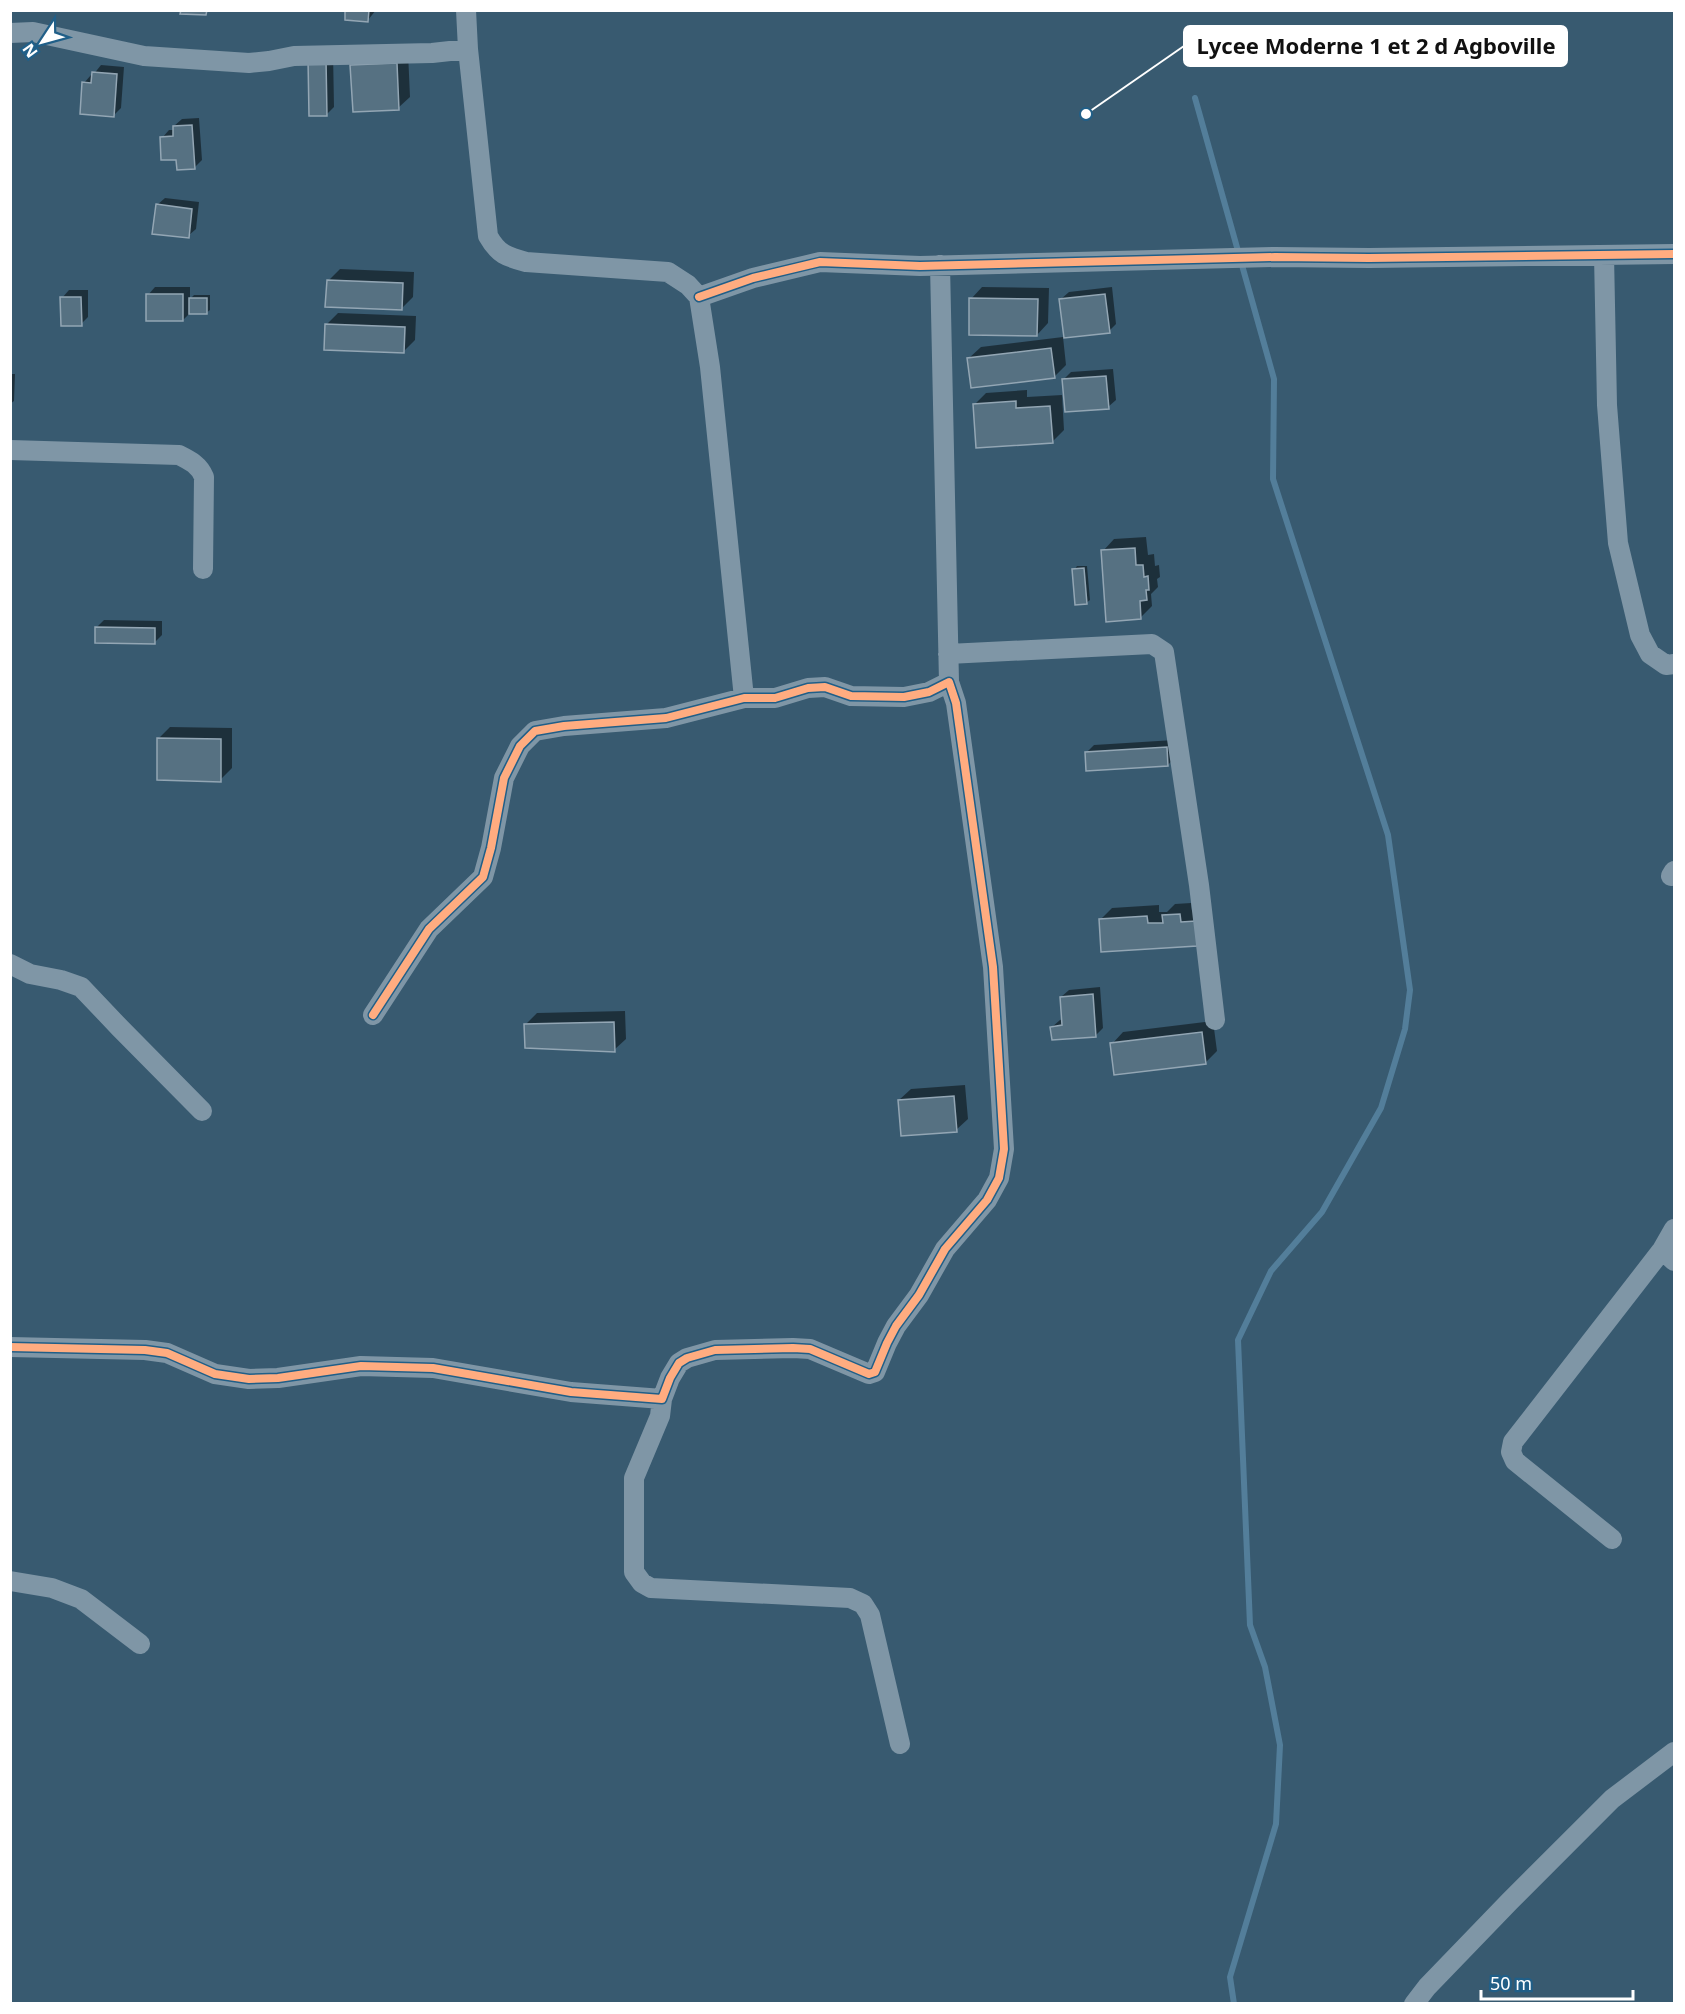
<svg xmlns="http://www.w3.org/2000/svg" width="1685" height="2014" viewBox="0 0 1685 2014" font-family="'Noto Sans',sans-serif">
  <style>
    .shadow { fill: #0007 }
    .lines { fill: none; stroke-linecap: round; stroke-linejoin: round }
    .stream { stroke: #537e9a; stroke-width: 6 }
    .building { fill: #567182; stroke: #93a6b4; stroke-width: 1.5 }
    .minor { stroke: #7f96a6; stroke-width: 20 }
    .cycleway-casing { stroke: #205f88; stroke-width: 11 }
    .cycleway { stroke: #ffac80; stroke-width: 8 }
    .leader { fill: none; stroke: #fff; stroke-width: 2 }
    .callout-dot { fill: #fff; stroke: #205f88; stroke-width: 2 }
    .callout { fill: #fff; stroke: #fff; stroke-width: 2 }
    .callout-label { font-size: 22px; text-anchor: middle; font-weight: bold; fill: #111 }
  </style>
  <rect width="100%" height="100%" fill="#385a70"/>
  <!-- shadow -->
  <path class="shadow" d="M347 10H376L368 20Z
    M333 52 334 107 326 115 310 60Z
    M408 52 410 97 398 108 352 66 364 54Z
    M101 65 124 67 121 108 113 116 84 83 91 75H93Z
    M199 118 202 160 194 168 178 158 162 138 169 130H175L174 126 182 119Z
    M165 198 199 202 196 229 188 236 157 205Z
    M340 269 414 272 413 297 401 309 328 281Z
    M155 287H190V299L194 295H210V310L206 313H190L183 320 148 295Z
    M982 287 1049 288 1048 323 1037 335 971 299Z
    M1112 287 1116 324 1109 331 1061 299 1069 292Z
    M69 290H88V317L81 324 62 298Z
    M338 313 416 316 415 340 403 352 326 325Z
    M1063 337 1066 365 1054 377 969 358 981 347Z
    M1113 369 1116 400 1108 407 1063 380 1071 372Z
    M10 374H15L14 401 10 404Z
    M1027 390V397L1062 395 1064 430 1052 442 975 404 986 393Z
    M1146 537 1148 555 1154 554 1155 566 1159 565 1160 577 1157 579 1158 587 1151 594 1152 606 1140 618 1103 551 1114 539Z
    M1077 566H1087L1090 600 1086 603 1074 570Z
    M104 620 162 621V635L154 643 96 628Z
    M170 727 232 728V768L220 780 159 738Z
    M1174 740 1175 757 1168 765 1086 753 1094 745Z
    M1191 903 1192 911 1207 910 1208 933 1100 920 1112 908 1159 905V912H1167L1175 904Z
    M1100 987 1103 1028 1096 1035 1052 1027 1060 1020 1063 1019 1061 997 1069 990Z
    M625 1011 626 1039 614 1050 525 1025 537 1013Z
    M1213 1021 1217 1051 1205 1063 1112 1044 1123 1032Z
    M965 1085 968 1119 956 1130 899 1100 911 1089Z"/>
  <g class="lines">
    <!-- stream -->
    <path class="stream" d="M1195 98 1274 379 1273 479 1388 835 1410 990 1405 1029 1381 1108 1322 1212 1271 1271 1238 1340 1250 1625 1265 1667 1280 1745 1276 1824 1230 1977 1234 2004"/>
  </g>
  <!-- building -->
  <path class="building" d="M181 10H207L206 15 180 14Z
    M345 10H369L368 22 345 20Z
    M308 59H326L327 116H309Z
    M397 63 399 110 353 112 350 65Z
    M92 72 117 74 114 117 80 114 82 82 91 83Z
    M192 125 195 169 177 170 176 160H161L160 137 173 136V126Z
    M156 204 192 209 189 238 152 234Z
    M327 280 403 283 402 310 325 307Z
    M146 294H183V321H146Z
    M1105 294 1110 333 1064 338 1059 299Z
    M60 297H81L82 326H61Z
    M189 298H207V314H189Z
    M969 298 1038 299 1037 336 969 335Z
    M325 324 405 327 404 353 324 350Z
    M1051 348 1055 378 971 388 967 358Z
    M1106 376 1109 409 1065 412 1062 379Z
    M1016 401V408L1050 406 1053 443 976 448 973 404Z
    M1135 548 1136 565H1143L1144 577 1148 576 1149 590H1146L1147 600 1140 601 1141 619 1106 622 1101 550Z
    M1084 568 1087 604 1075 605 1072 569Z
    M95 627 155 628V644L95 643Z
    M157 738 221 739V782L157 780Z
    M1167 747 1168 766 1086 771 1085 752Z
    M1180 914 1181 922 1196 921 1197 946 1101 952 1099 919 1147 916 1148 923H1163L1162 915Z
    M1093 994 1096 1037 1052 1040 1050 1027 1062 1025 1060 997Z
    M614 1022 615 1052 525 1048 524 1024Z
    M1202 1032 1206 1064 1114 1075 1110 1043Z
    M954 1096 957 1132 901 1136 898 1100Z"/>
  <g class="lines">
    <!-- minor -->
    <path class="minor" d="M466 10 468 49 488 236C498 254 507 257 526 262L668 272 688 285 699 297 710 367 744 698
      M10 33 33 32 144 56 249 63 269 61 294 56 432 53 468 49
      M1604 255 1607 405 1618 543 1640 635 1650 654 1666 665 1674 664
      M940 265 949 682
      M699 297 753 278 820 262 920 266 1275 257 1369 258 1674 254
      M10 450 179 455C191 461 199 465 204 477L203 569
      M948 654 1152 644 1164 652 1199 885 1215 1020
      M1671 876 1674 871
      M10 964 30 974 61 980 81 987 120 1028 202 1111
      M1674 1229 1662 1250 1674 1261
      M10 1347 145 1350 167 1353 215 1374 249 1379 278 1378 361 1366 433 1368 571 1392 662 1399 670 1378 679 1363 687 1358 715 1350 793 1348 810 1349 869 1374 875 1372 887 1343 896 1326 919 1295 945 1249 987 1200 999 1178 1004 1149 993 967 956 703 949 682 929 692 904 697 851 696 825 687 808 688 775 698H744L666 718 564 726 535 731 520 746 504 778 491 848 483 877 429 929 373 1015
      M662 1399 660 1416 634 1478V1572L642 1583 651 1588 850 1598 863 1604 870 1615 900 1744
      M1612 1539 1515 1461 1511 1452 1513 1442 1662 1250
      M10 1581 52 1588 81 1599 140 1644
      M1414 2004 1427 1987 1510 1901 1612 1799 1674 1752"/>
    <defs>
      <path id="cycleway" d="M699 297 753 278 820 262 920 266 1275 257 1369 258 1674 254
        M10 1347 145 1350 167 1353 215 1374 249 1379 278 1378 361 1366 433 1368 571 1392 662 1399 670 1378 679 1363 687 1358 715 1350 793 1348 810 1349 869 1374 875 1372 887 1343 896 1326 919 1295 945 1249 987 1200 999 1178 1004 1149 993 967 956 703 949 682 929 692 904 697 851 696 825 687 808 688 775 698H744L666 718 564 726 535 731 520 746 504 778 491 848 483 877 429 929 373 1015"/>
    </defs>
    <!-- cycleway casing -->
    <use href="#cycleway" class="cycleway-casing"/>
    <!-- cycleway -->
    <use href="#cycleway" class="cycleway"/>
  </g>
  <!-- callouts -->
  <path class="leader" d="M1086 114L1184 46"/>
  <circle class="callout-dot" cx="1086" cy="114" r="6"/>
  <rect class="callout" x="1184" y="26" width="383" height="40" rx="6"/>
  <g class="callout-label">
    <text x="1376" y="54">Lycee Moderne 1 et 2 d Agboville</text>
  </g>
  <!-- border -->
  <rect width="1685" height="2014" fill="none" stroke="#ffffff" stroke-width="24"/>
  <!-- north arrow -->
  <g transform="translate(42 42) rotate(234)" stroke="#205f88" stroke-width="4.5" paint-order="stroke">
  <path d="M0-4.5L10 22L0 15L-10 22Z" fill="#ffffff"/>
  <text y="-9" font-size="16" font-weight="bold" text-anchor="middle" fill="#ffffff">N</text>
  </g>
  <!-- scale -->
  <path d="M1481 1990v9h152v-9" fill="none" stroke="#ffffff" stroke-width="3"/>
  <text x="1490" y="1990" font-size="18" fill="#ffffff" stroke="#205f88" stroke-width="4.5" paint-order="stroke">50 m</text>
</svg>
